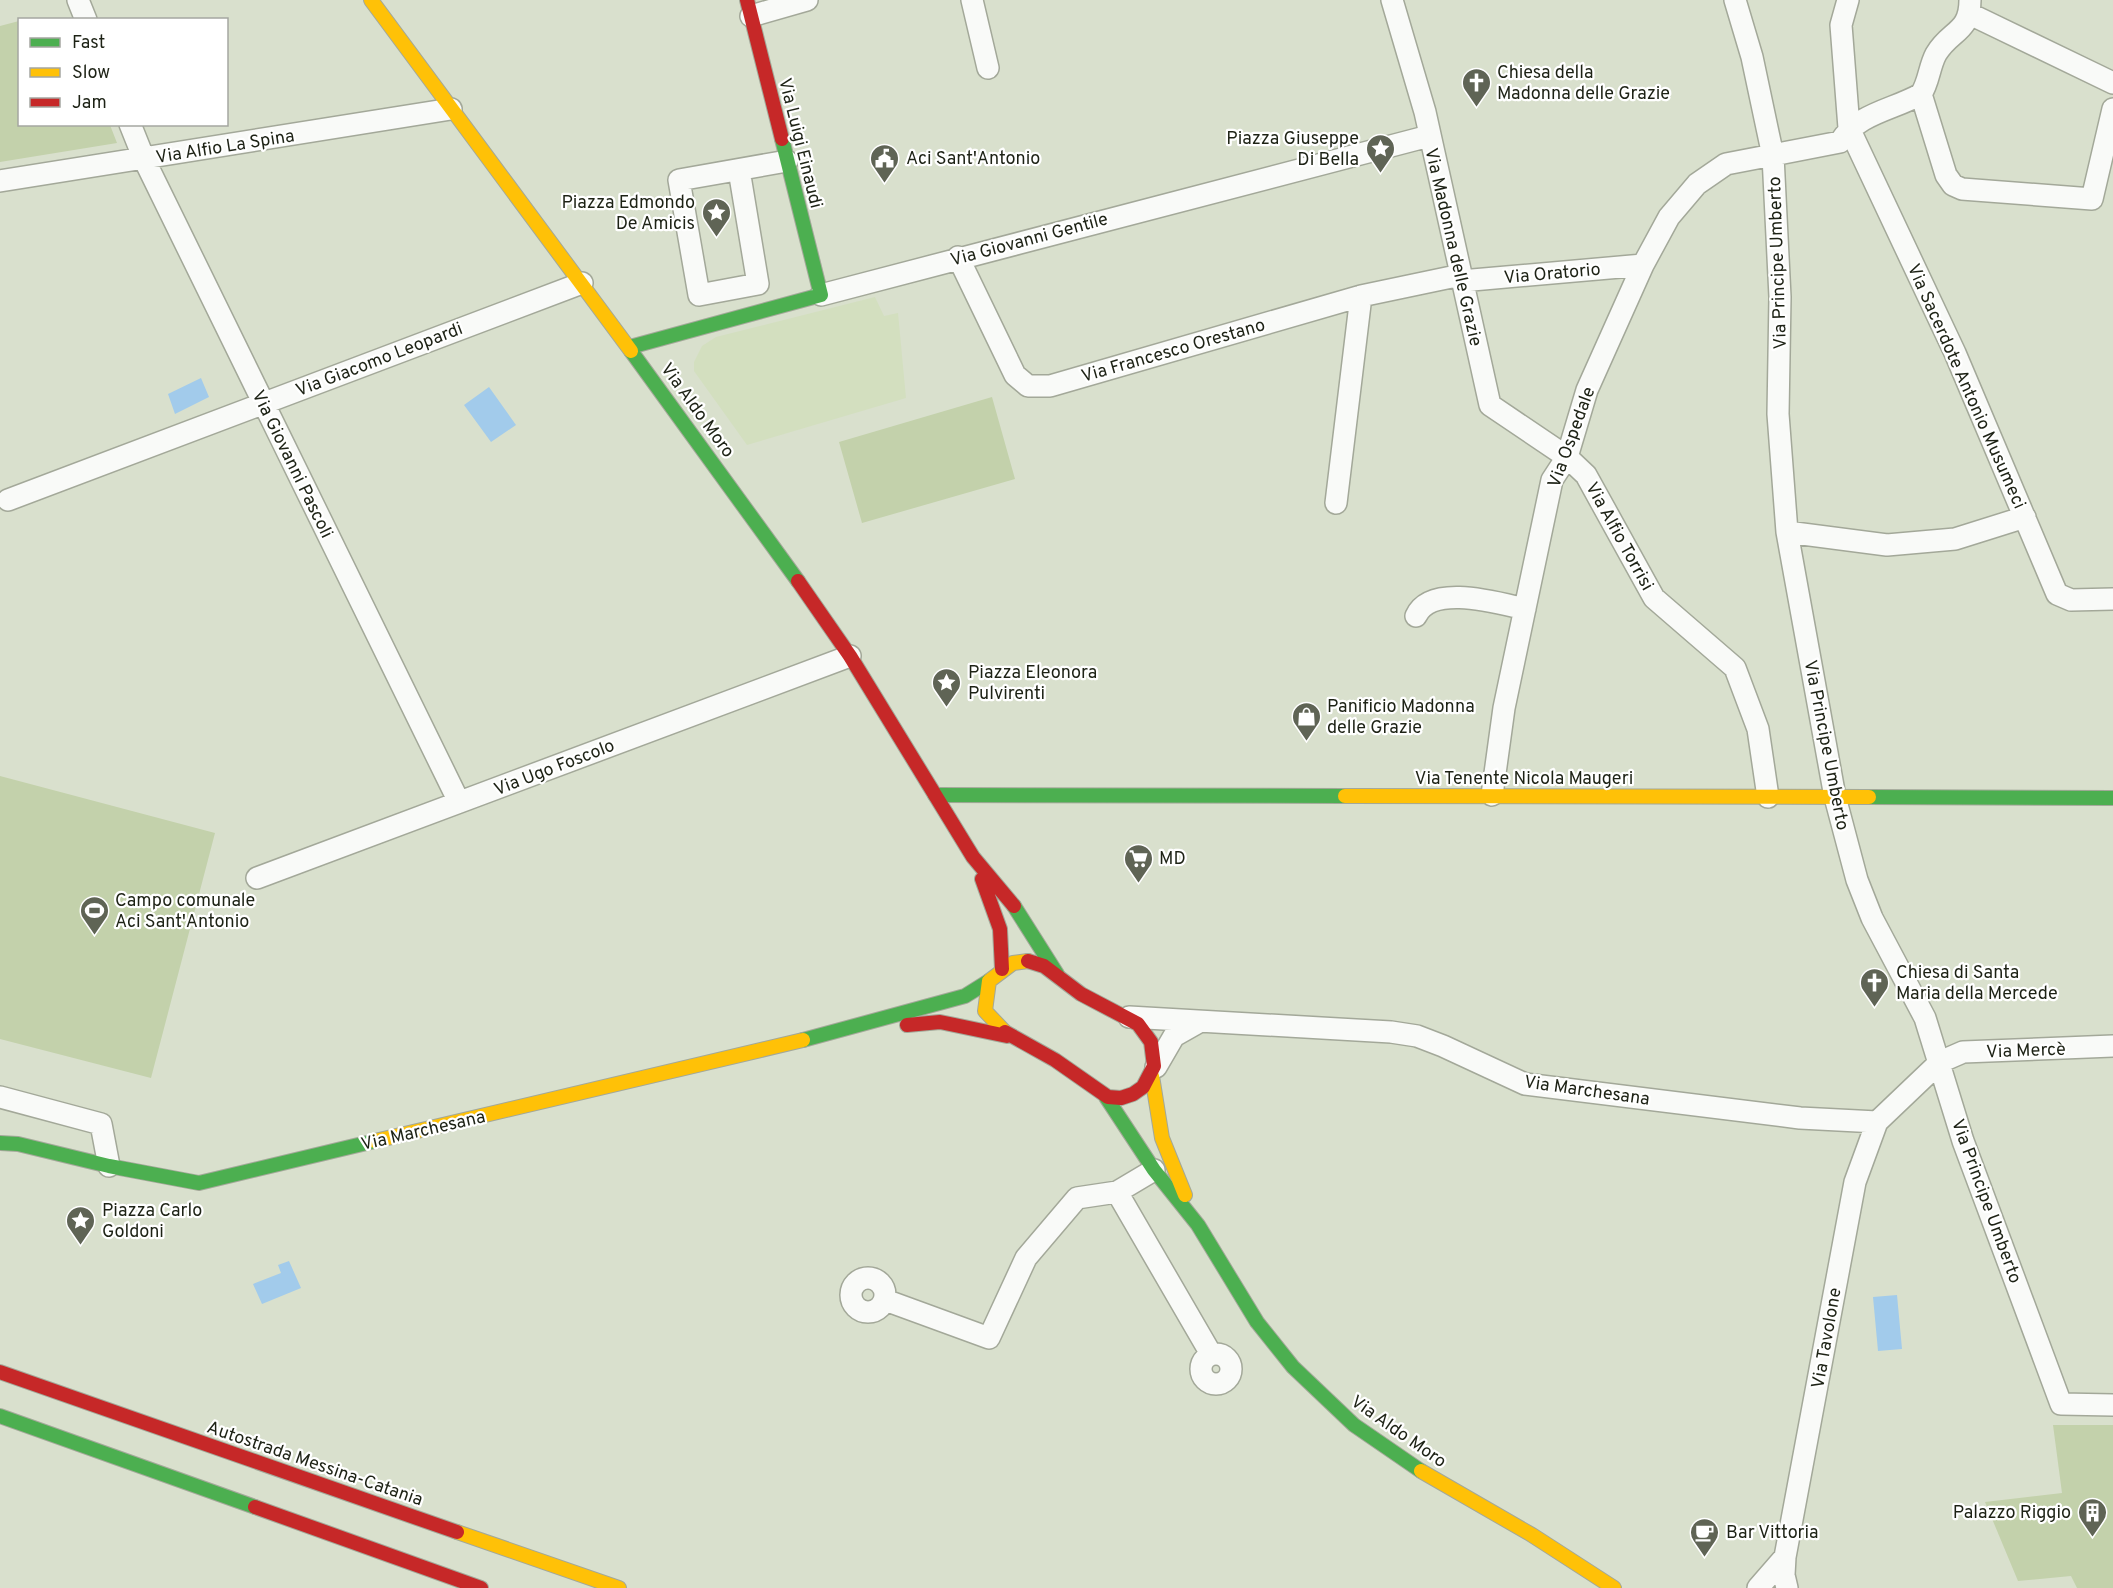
<svg xmlns="http://www.w3.org/2000/svg" width="2113" height="1588" viewBox="0 0 2113 1588" font-family="Overpass,sans-serif">
  <style>
    .built { fill: #d3dfbf }
    .green { fill: #c3d1ab }
    .water { fill: #a2cbeb }
    .lines { fill: none; stroke-linecap: round; stroke-linejoin: round }
    .street-casing { stroke: #a3a899; stroke-width: 24 }
    .fast-casing { stroke: #a3a899; stroke-width: 16 }
    .slow-casing { stroke: #a3a899; stroke-width: 16 }
    .jam-casing { stroke: #a3a899; stroke-width: 16 }
    .street { stroke: #f9faf8; stroke-width: 21 }
    .fast { stroke: #4caf50; stroke-width: 14 }
    .slow { stroke: #ffc107; stroke-width: 14 }
    .jam { stroke: #c62828; stroke-width: 14 }
    .labels { text-anchor: middle; stroke-width: 4.5; stroke-linejoin: round; paint-order: stroke }
    .poi-label { font-size: 18px; fill: #1d2215; stroke: #fff; text-anchor: start }
    .street-label { font-size: 18px; fill: #1d2215; stroke: #fff }
  </style>
  <rect width="100%" height="100%" fill="#d9e0cd"/>
  <!-- built -->
  <path class="built" d="M875 297 884 316 898 313 906 398 747 445 694 371V362L702 346 716 337Z"/>
  <!-- green -->
  <path class="green" d="M19 21 20 124 110 125 117 143 0 162V26Z
    M992 397 1015 479 862 523 839 442Z
    M0 776 215 833 151 1078 0 1039Z
    M2053 1425H2113V1588H2077L2071 1576 2018 1581 1985 1502 2062 1493Z"/>
  <!-- water -->
  <path class="water" d="M201 378 209 397 175 414 168 394Z
    M489 387 516 425 491 442 464 405Z
    M289 1261 301 1288 262 1304 253 1284 281 1273 278 1265Z
    M1897 1295 1902 1349 1878 1351 1873 1297Z"/>
  <g class="lines">
    <defs>
      <path id="street" d="M78 0 86 20
        M972 0 988 68
        M1392 0 1425 112 1490 405 1567 457 1586 475 1654 598 1735 668 1758 729 1768 797
        M1735 0 1752 57 1773 156 1780 297 1778 414 1787 532 1835 797 1857 880 1872 918 1925 1018 1963 1141 2061 1404 2113 1405
        M1848 0 1841 25 1849 128 1955 353 2057 594 2071 600 2113 599
        M1970 14 2113 83
        M751 16 807 0
        M1921 94 1946 175 1953 185 1962 189 2092 199 2113 109
        M130 124 144 159 459 802
        M739 170 758 284 699 295 679 180 787 161
        M0 181 451 109
        M958 257 1015 375 1028 386H1050L1361 296 1461 275
        M1461 281 1643 265
        M821 295 1429 136
        M8 500 582 283
        M1336 503 1361 296
        M1787 532 1887 545 1955 539 2025 517
        M1416 616C1431 583 1498 603 1525 609
        M1492 795 1504 708 1552 480 1567 457 1587 390 1643 265 1669 217 1697 184 1726 164 1840 142C1858 113 1893 110 1921 94 1929 82 1929 67 1936 54 1950 30 1970 33 1970 0
        M257 878 850 656
        M1129 1017 1391 1032 1417 1036 1443 1046 1525 1084 1800 1118 1877 1122
        M1156 1067 1174 1036 1197 1023
        M0 1097 101 1124 109 1166
        M1117 1192 1211 1354
        M851 1295a17 17 0 1 1 34 0a17 17 0 1 1-34 0Z
        M885 1300 989 1338 1026 1258 1077 1198 1117 1192 1154 1170
        M1201 1369a15 15 0 1 1 30 0a15 15 0 1 1-30 0Z
        M1758 1588 1785 1557
        M1787 1588 1784 1575 1785 1557 1855 1182 1877 1122 1940 1062 1963 1052 2113 1046"/>
      <path id="fast" d="M630 347 821 295 782 139
        M631 351 798 581
        M935 795 1345 796
        M1869 797 2113 798
        M1014 906 1057 974
        M803 1040 965 996 989 981
        M1106 1097 1154 1170 1198 1225 1257 1322 1293 1367 1354 1425 1421 1471
        M0 1143 18 1144 109 1166 199 1183 375 1141
        M0 1416 255 1507"/>
      <path id="slow" d="M371 0 631 351
        M1345 796 1869 797
        M1005 1032 985 1011 989 981 1013 963 1028 961
        M1152 1076 1162 1138 1185 1195
        M375 1141 803 1040
        M1421 1471 1532 1535 1614 1588
        M457 1532 619 1588"/>
      <path id="jam" d="M747 0 782 139
        M798 581 850 656 973 857 1014 906
        M982 879 1000 929 1002 969
        M907 1025 940 1022 1007 1036
        M1005 1032 1055 1060 1108 1097 1121 1098 1133 1094 1143 1087 1154 1066 1151 1042 1138 1024 1081 994 1044 966 1028 961
        M0 1372 457 1532
        M255 1507 481 1588"/>
    </defs>
    <!-- street casing -->
    <use href="#street" class="street-casing"/>
    <!-- fast casing -->
    <use href="#fast" class="fast-casing"/>
    <!-- slow casing -->
    <use href="#slow" class="slow-casing"/>
    <!-- jam casing -->
    <use href="#jam" class="jam-casing"/>
    <!-- street -->
    <use href="#street" class="street"/>
    <!-- fast -->
    <use href="#fast" class="fast"/>
    <!-- slow -->
    <use href="#slow" class="slow"/>
    <!-- jam -->
    <use href="#jam" class="jam"/>
  </g>
  <!-- icons -->
  <defs>
    <symbol id="church-pin" viewBox="-11 -11 22 30"><path d="M0 17L-7.5 6A9.5 9.5 0 1 1 7.5 6Z" fill="#5f6455" stroke="#fff"/><path d="M-1.2-6h2.4v3.5h3.3v2.4h-3.3V6h-2.4V-.1h-3.3v-2.4h3.3Z" fill="#fff"/></symbol>
    <symbol id="sight-pin" viewBox="-11 -11 22 30"><path d="M0 17L-7.5 6A9.5 9.5 0 1 1 7.5 6Z" fill="#5f6455" stroke="#fff"/><path d="M0-6L1.8-2.2L6-1.7L2.9 1.2L3.7 5.4L0 3.3L-3.7 5.4L-2.9 1.2L-6-1.7L-1.8-2.2Z" fill="#fff"/></symbol>
    <symbol id="civic-pin" viewBox="-11 -11 22 30"><path d="M0 17L-7.5 6A9.5 9.5 0 1 1 7.5 6Z" fill="#5f6455" stroke="#fff"/><path d="M-.6-6.5H3V-4.5H.6V-3L4-1V1h2V6H-6V1h2V-1L-.6-3ZM-1.2 2.5V6h2.4V2.5Z" fill="#fff"/></symbol>
    <symbol id="shop-pin" viewBox="-11 -11 22 30"><path d="M0 17L-7.5 6A9.5 9.5 0 1 1 7.5 6Z" fill="#5f6455" stroke="#fff"/><path d="M-5-2.5h2.3a2.7 3.5 0 0 1 5.4 0H5L5.5 6h-11ZM-1.5-2.5h3a1.5 2.3 0 0 0-3 0Z" fill="#fff"/></symbol>
    <symbol id="supermarket-pin" viewBox="-11 -11 22 30"><path d="M0 17L-7.5 6A9.5 9.5 0 1 1 7.5 6Z" fill="#5f6455" stroke="#fff"/><path d="M-6-5.5h2.5l.6 2H6L4.5 2H-2.5L-4.4-4H-6ZM-1.5 3.2a1.3 1.3 0 1 0 .1 0ZM3 3.2a1.3 1.3 0 1 0 .1 0Z" fill="#fff"/></symbol>
    <symbol id="stadium-pin" viewBox="-11 -11 22 30"><path d="M0 17L-7.5 6A9.5 9.5 0 1 1 7.5 6Z" fill="#5f6455" stroke="#fff"/><path d="M0-5a6.5 5 0 1 0 0 10a6.5 5 0 1 0 0-10ZM-3.5-1.8h7v3.6h-7Z" fill="#fff"/></symbol>
    <symbol id="building-pin" viewBox="-11 -11 22 30"><path d="M0 17L-7.5 6A9.5 9.5 0 1 1 7.5 6Z" fill="#5f6455" stroke="#fff"/><path d="M-4-6H4V6H1V3H-1V6H-4ZM-2.5-4.3h1.7v1.8h-1.7ZM.8-4.3h1.7v1.8H.8ZM-2.5-1h1.7V.8h-1.7ZM.8-1h1.7V.8H.8Z" fill="#fff"/></symbol>
    <symbol id="cafe-pin" viewBox="-11 -11 22 30"><path d="M0 17L-7.5 6A9.5 9.5 0 1 1 7.5 6Z" fill="#5f6455" stroke="#fff"/><path d="M-5.5-4.5H6V0H3Q3 3.5 0 3.5H-2.5Q-5.5 3.5-5.5 0ZM3-3.2v2h1.7v-2ZM-6 4.5H4V6H-6Z" fill="#fff"/></symbol>
  </defs>
  <g fill-rule="evenodd">
    <use href="#church-pin" x="1460" y="66" width="33" height="45"/>
    <use href="#sight-pin" x="1364" y="132" width="33" height="45"/>
    <use href="#civic-pin" x="868" y="142" width="33" height="45"/>
    <use href="#sight-pin" x="700" y="196" width="33" height="45"/>
    <use href="#sight-pin" x="930" y="666" width="33" height="45"/>
    <use href="#shop-pin" x="1290" y="700" width="33" height="45"/>
    <use href="#supermarket-pin" x="1122" y="842" width="33" height="45"/>
    <use href="#stadium-pin" x="78" y="894" width="33" height="45"/>
    <use href="#church-pin" x="1858" y="966" width="33" height="45"/>
    <use href="#sight-pin" x="64" y="1204" width="33" height="45"/>
    <use href="#building-pin" x="2076" y="1496" width="33" height="45"/>
    <use href="#cafe-pin" x="1688" y="1516" width="33" height="45"/>
  </g>
  <g class="labels">
    <!-- poi labels -->
    <g class="poi-label">
      <text x="1497" y="78">Chiesa della<tspan x="1497" dy="21">Madonna delle Grazie</tspan></text>
      <text x="1359" y="144" text-anchor="end">Piazza Giuseppe<tspan x="1359" dy="21">Di Bella</tspan></text>
      <text x="906" y="164">Aci Sant'Antonio</text>
      <text x="695" y="208" text-anchor="end">Piazza Edmondo<tspan x="695" dy="21">De Amicis</tspan></text>
      <text x="968" y="678">Piazza Eleonora<tspan x="968" dy="21">Pulvirenti</tspan></text>
      <text x="1327" y="712">Panificio Madonna<tspan x="1327" dy="21">delle Grazie</tspan></text>
      <text x="1159" y="864">MD</text>
      <text x="115" y="906">Campo comunale<tspan x="115" dy="21">Aci Sant'Antonio</tspan></text>
      <text x="1896" y="978">Chiesa di Santa<tspan x="1896" dy="21">Maria della Mercede</tspan></text>
      <text x="102" y="1216">Piazza Carlo<tspan x="102" dy="21">Goldoni</tspan></text>
      <text x="2071" y="1518" text-anchor="end">Palazzo Riggio</text>
      <text x="1726" y="1538">Bar Vittoria</text>
    </g>
    <!-- street labels -->
    <g class="street-label">
      <text transform="translate(801 143) rotate(76)" y="6">Via Luigi Einaudi</text>
      <text transform="translate(225 146) rotate(-9)" y="6">Via Alfio La Spina</text>
      <text transform="translate(1029 239) rotate(-15)" y="6">Via Giovanni Gentile</text>
      <text transform="translate(1454 247) rotate(77)" y="6">Via Madonna delle Grazie</text>
      <text transform="translate(1777 263) rotate(-92)" y="6">Via Principe Umberto</text>
      <text transform="translate(1552 273) rotate(-5)" y="6">Via Oratorio</text>
      <text transform="translate(1173 350) rotate(-16)" y="6">Via Francesco Orestano</text>
      <text transform="translate(379 359) rotate(-21)" y="6">Via Giacomo Leopardi</text>
      <text transform="translate(1967 386) rotate(66)" y="6">Via Sacerdote Antonio Musumeci</text>
      <text transform="translate(698 410) rotate(54)" y="6">Via Aldo Moro</text>
      <text transform="translate(1571 437) rotate(-70)" y="6">Via Ospedale</text>
      <text transform="translate(293 464) rotate(64)" y="6">Via Giovanni Pascoli</text>
      <text transform="translate(1620 536) rotate(61)" y="6">Via Alfio Torrisi</text>
      <text transform="translate(1827 745) rotate(79)" y="6">Via Principe Umberto</text>
      <text transform="translate(554 767) rotate(-21)" y="6">Via Ugo Foscolo</text>
      <text x="1524" y="784">Via Tenente Nicola Maugeri</text>
      <text transform="translate(2026 1050) rotate(-2)" y="6">Via Mercè</text>
      <text transform="translate(1587 1090) rotate(8)" y="6">Via Marchesana</text>
      <text transform="translate(423 1130) rotate(-13)" y="6">Via Marchesana</text>
      <text transform="translate(1987 1201) rotate(70)" y="6">Via Principe Umberto</text>
      <text transform="translate(1826 1338) rotate(-80)" y="6">Via Tavolone</text>
      <text transform="translate(1399 1431) rotate(35)" y="6">Via Aldo Moro</text>
      <text transform="translate(315 1463) rotate(19)" y="6">Autostrada Messina-Catania</text>
    </g>
  </g>
  <!-- legend -->
  <rect x="18" y="18" width="210" height="108" fill="#ffffff" stroke="#a5a7a1" stroke-width="1.5"/>
  <rect x="30" y="38" width="30" height="9" fill="#4caf50" stroke="#a5a7a1" stroke-width="1.5"/>
  <text x="72" y="48" font-size="18" fill="#1d2215">Fast</text>
  <rect x="30" y="68" width="30" height="9" fill="#ffc107" stroke="#a5a7a1" stroke-width="1.5"/>
  <text x="72" y="78" font-size="18" fill="#1d2215">Slow</text>
  <rect x="30" y="98" width="30" height="9" fill="#c62828" stroke="#a5a7a1" stroke-width="1.5"/>
  <text x="72" y="108" font-size="18" fill="#1d2215">Jam</text>
</svg>
